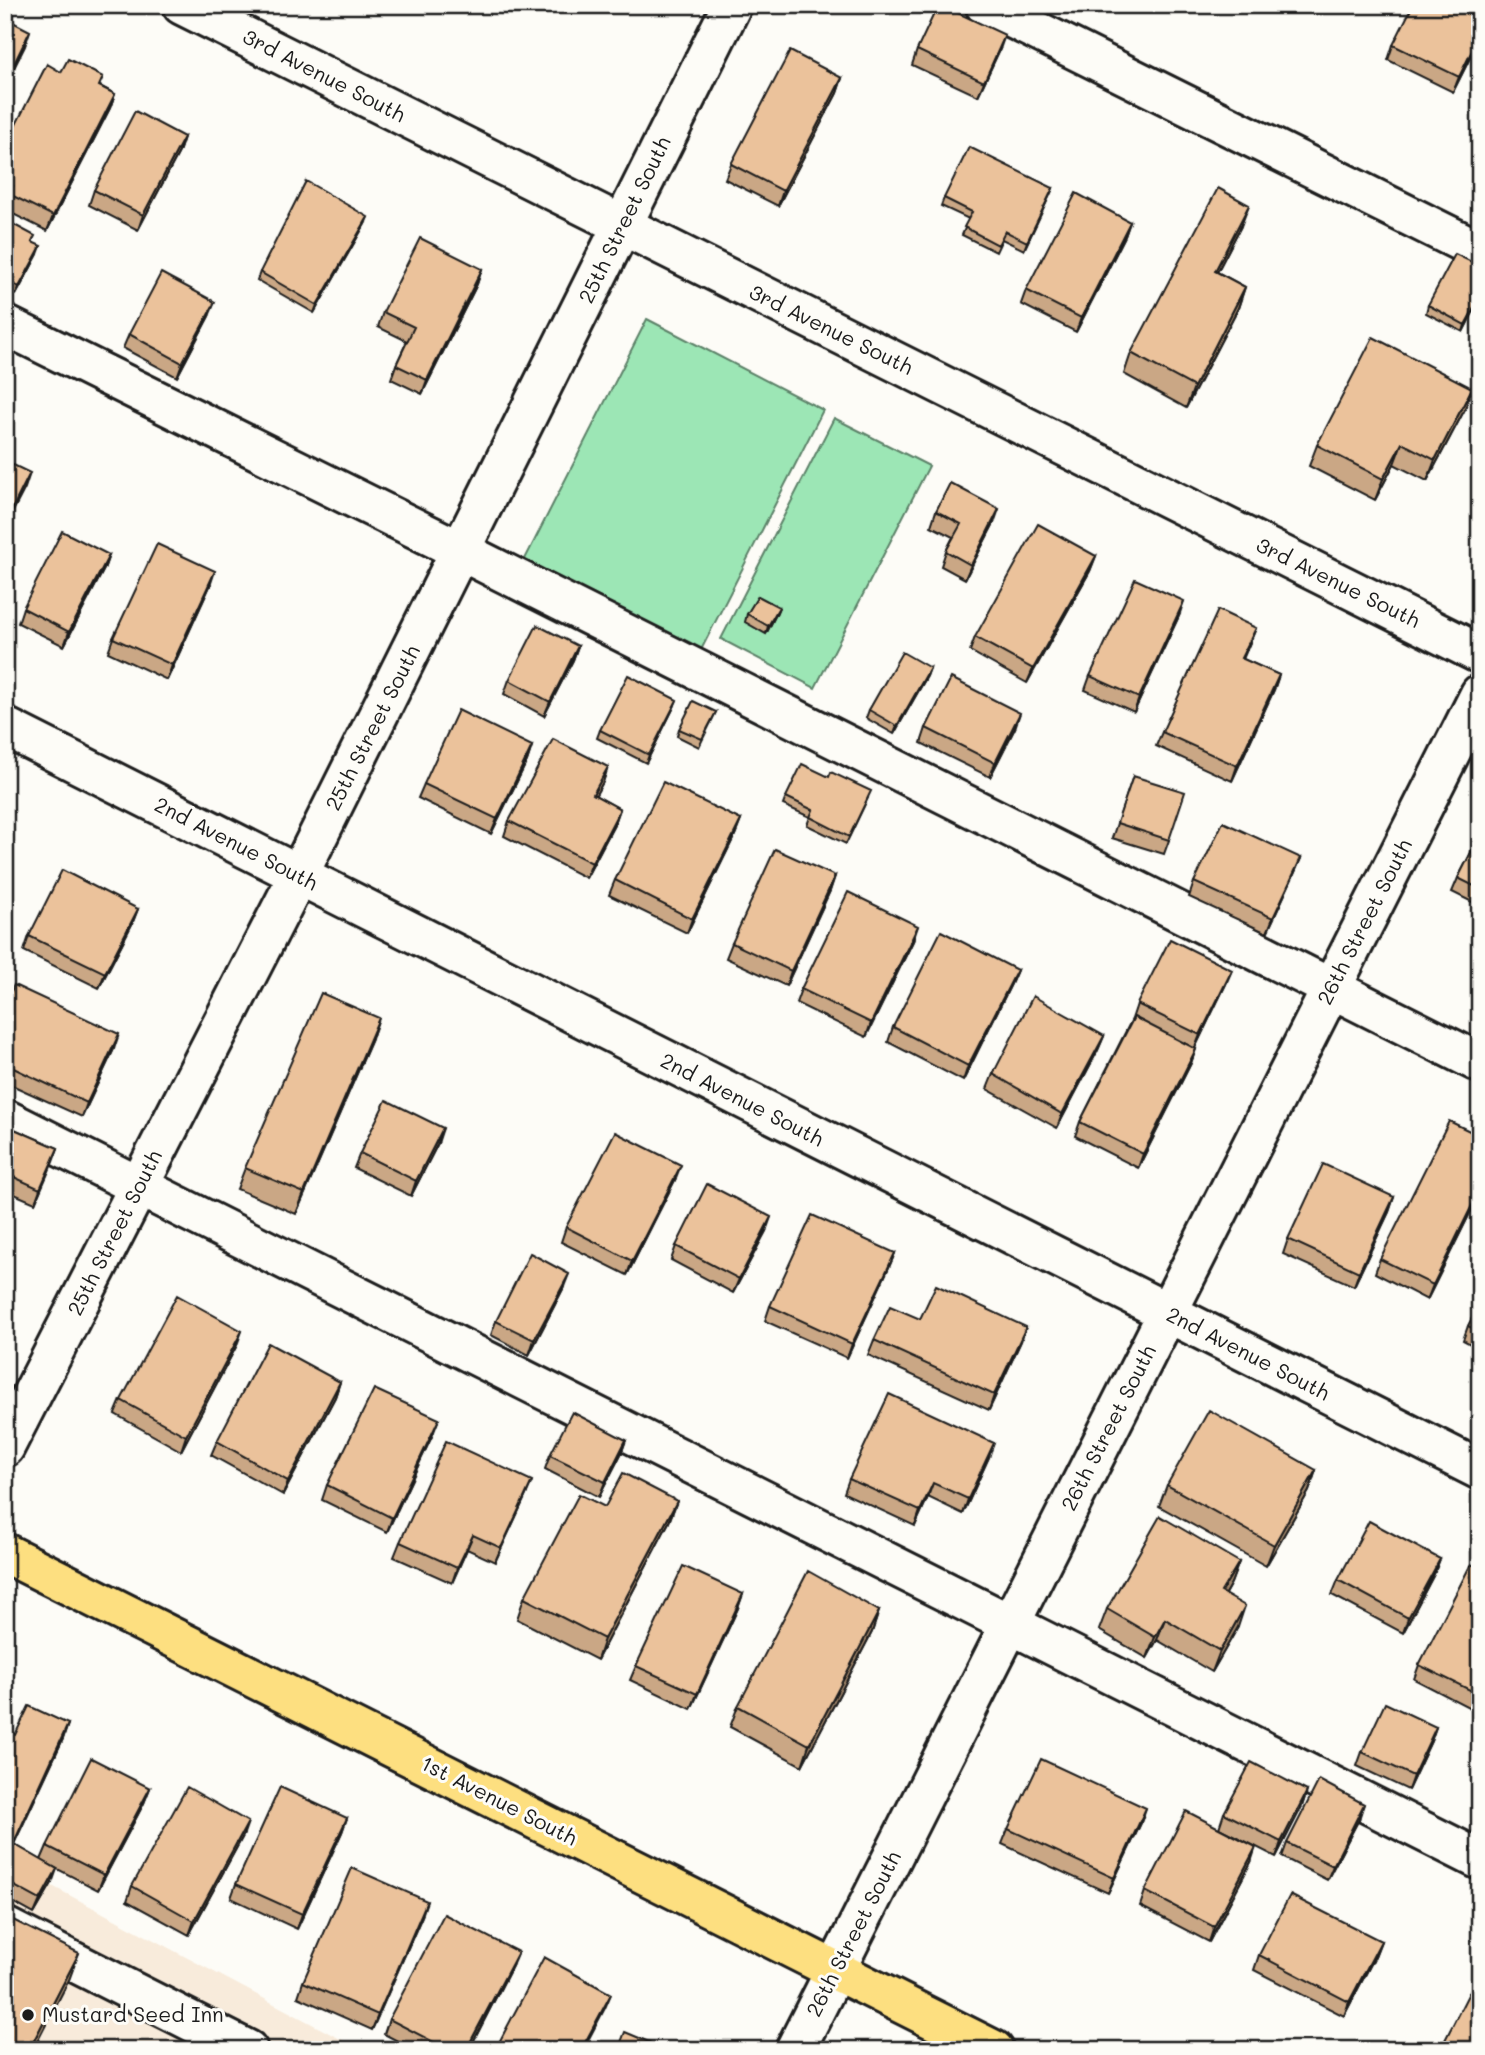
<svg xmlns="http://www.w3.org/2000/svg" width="1485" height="2055" viewBox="0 0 1485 2055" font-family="Mali,sans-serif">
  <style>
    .built { fill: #f8ebdb }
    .green { fill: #9ce6b5; stroke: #5c8168; stroke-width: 2 }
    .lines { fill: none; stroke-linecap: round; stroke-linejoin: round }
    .minor-casing { stroke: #1c1c1c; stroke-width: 44 }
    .major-casing { stroke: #1c1c1c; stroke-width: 44 }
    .minor { stroke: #fdfcf7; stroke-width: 38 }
    .major { stroke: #fddf80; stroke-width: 38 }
    .wall { fill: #caa785; stroke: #1c1c1c; stroke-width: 2 }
    .shaded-wall { fill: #a4886c; stroke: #1c1c1c; stroke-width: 2 }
    .building { fill: #ebc29b; stroke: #1c1c1c; stroke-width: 2 }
    .poi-dot { fill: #1c1c1c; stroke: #fdfcf7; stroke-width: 2.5 }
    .labels { text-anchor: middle; stroke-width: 6; stroke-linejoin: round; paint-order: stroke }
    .street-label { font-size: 21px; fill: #1c1c1c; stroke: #fdfcf7 }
    .poi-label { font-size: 21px; fill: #1c1c1c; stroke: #fdfcf7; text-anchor: start }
  </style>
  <rect width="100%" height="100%" fill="#fdfcf7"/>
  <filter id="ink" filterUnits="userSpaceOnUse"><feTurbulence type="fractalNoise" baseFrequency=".0143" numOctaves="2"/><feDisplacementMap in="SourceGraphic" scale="14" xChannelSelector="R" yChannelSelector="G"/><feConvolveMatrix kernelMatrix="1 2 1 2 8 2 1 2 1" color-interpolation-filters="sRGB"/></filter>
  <g filter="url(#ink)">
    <!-- built -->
    <path class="built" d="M5 1861 361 2050H5Z"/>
    <!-- green -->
    <path class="green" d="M647 319 823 410 700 652 523 563Z
      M834 418 929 466 815 688 721 639Z"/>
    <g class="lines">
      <defs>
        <path id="minor" d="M182 5 1480 654
          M985 5 1480 251
          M5 325 461 551 1480 1063
          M5 727 1480 1470
          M5 1119 1480 1860
          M5 1447 298 876 732 5
          M5 1927 248 2050
          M795 2050 1480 694"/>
        <path id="major" d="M5 1553 994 2050"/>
      </defs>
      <!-- minor casing -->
      <use href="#minor" class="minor-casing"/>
      <!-- major casing -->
      <use href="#major" class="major-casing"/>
      <!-- minor -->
      <use href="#minor" class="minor"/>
      <!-- major -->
      <use href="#major" class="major"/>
    </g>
    <!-- wall -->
    <path class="wall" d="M465 5H484L481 12Z
      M1480 38 1453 92 1388 60 1393 45Z
      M1000 49 978 96 912 65 917 50Z
      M61 72 100 86 115 94 110 108 47 231 5 210 7 200 5 199V146Z
      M842 78 837 93 778 206 725 179 731 164Z
      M184 137 179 152 138 230 89 205 94 190Z
      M1053 188 1024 250 1002 239 996 252 962 235 969 219 941 206 944 198Z
      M5 220 33 242 38 254 16 295 5 289Z
      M1130 222 1125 236 1076 332 1021 304 1026 290Z
      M365 224 314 313 257 280 260 272Z
      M1241 226 1217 272 1245 287 1238 308 1186 408 1124 374 1131 353Z
      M482 269 477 284 422 394 391 379 396 365 407 341 378 327 383 312Z
      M1480 299 1463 332 1426 313 1428 305Z
      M209 316 177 377 123 348 129 334Z
      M1465 409 1427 481 1394 464 1375 500 1309 466 1317 445Z
      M936 511 994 523 965 579 941 566 946 551 953 537 931 526Z
      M109 555 104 569 64 646 18 623 23 608Z
      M1096 556 1090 571 1027 683 970 651 975 637Z
      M210 586 167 680 108 652 113 638Z
      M779 607 776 614 766 634 745 622 747 614Z
      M1179 616 1134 712 1085 690 1090 676Z
      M1256 628 1243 659 1279 675 1274 690 1232 781 1156 746 1162 732Z
      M578 646 573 660 544 716 504 694 509 680Z
      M930 668 927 676 894 734 866 718 869 710Z
      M674 707 646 763 597 738 600 730Z
      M716 712 699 747 677 736 679 729Z
      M926 728H1015L990 777 921 743Z
      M532 746 527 761 491 834 418 798 424 784Z
      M608 767 603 782 595 795 620 809 615 823 586 878 504 836 509 821Z
      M1133 776 1169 840 1164 854 1112 838Z
      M829 777 868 798 846 844 807 825 810 817 783 805 786 797Z
      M741 820 735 835 687 933 609 895 615 880Z
      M1480 835V906L1452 892 1458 878Z
      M1301 858 1295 872 1267 933 1189 897 1194 882Z
      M835 876 830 891 786 986 726 958 732 943Z
      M138 909 132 924 99 988 24 951 29 936Z
      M913 941 866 1037 796 1003 801 989Z
      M1017 970 1011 984 963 1081 888 1042 893 1027Z
      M1226 984 1195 1048 1196 1049 1191 1063 1138 1168 1075 1136 1080 1122 1132 1019 1137 1004Z
      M5 1004 114 1049 82 1117 5 1082Z
      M1104 1036 1098 1050 1057 1128 987 1089 993 1074Z
      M372 1039 296 1214 237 1189 245 1168Z
      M5 1125 58 1148 35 1203 5 1190Z
      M438 1143 411 1196 354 1168 360 1153Z
      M675 1180 627 1275 561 1242 566 1227Z
      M1480 1193 1427 1300 1375 1273 1380 1259Z
      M1394 1197 1389 1212 1354 1286 1283 1254 1288 1239Z
      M766 1231 733 1293 671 1260 676 1246Z
      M895 1253 889 1267 847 1358 765 1321 770 1306Z
      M563 1289 529 1355 491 1335 496 1321Z
      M1480 1303V1349L1463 1340 1468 1326Z
      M920 1319 1021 1341 989 1410 868 1355 874 1340Z
      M237 1345 181 1451 115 1414 121 1400Z
      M340 1382 335 1397 283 1495 211 1455 217 1441Z
      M433 1434 387 1532 322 1500 327 1485Z
      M626 1440 621 1454 599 1497 545 1469 550 1455Z
      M989 1457 963 1514 928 1497 915 1526 844 1493 849 1479Z
      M1316 1470 1309 1491 1266 1566 1159 1506 1167 1485Z
      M526 1495 495 1562 467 1549 452 1583 394 1557 400 1542Z
      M677 1501 669 1522 597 1660 517 1619 524 1598 605 1507Z
      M1440 1559 1434 1574 1403 1633 1332 1595 1338 1580Z
      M1239 1562 1231 1583 1225 1594 1238 1627 1212 1672 1157 1640 1147 1658 1099 1630 1107 1609Z
      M1480 1569V1700L1474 1710 1414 1679 1419 1665Z
      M743 1594 738 1608 691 1709 630 1680 636 1666Z
      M879 1611 872 1632 802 1766 730 1727 738 1706Z
      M68 1724 63 1739 14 1844 41 1860 47 1846 150 1788 144 1803 98 1890 48 1864 52 1883 34 1914 5 1898V1730L15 1735Z
      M1436 1727 1431 1741 1408 1790 1357 1766 1362 1752Z
      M1307 1791 1302 1806 1276 1857 1219 1828 1224 1813Z
      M347 1818 342 1832 297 1929 231 1898 236 1884Z
      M1359 1819 1327 1880 1282 1857 1287 1843Z
      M1141 1823 1108 1893 1002 1844 1008 1829Z
      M243 1836 189 1935 127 1901 132 1886Z
      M1251 1862 1209 1942 1140 1906 1145 1891Z
      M422 1916 372 2030 298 1997 303 1982Z
      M1381 1941 1375 1956 1344 2016 1254 1970 1259 1955Z
      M512 1966 469 2050H415L384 2034 389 2019Z"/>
    <!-- shaded-wall -->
    <path class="shaded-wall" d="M30 31 25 46 5 86V82Z
      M1480 34V38L1453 92 1459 77Z
      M1005 35 1000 49 978 96 984 82Z
      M842 78 837 93 778 206 783 191Z
      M115 94 110 108 47 231 53 216Z
      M184 137 179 152 138 230 143 215Z
      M1053 188 1050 195 1024 250 1027 242Z
      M1249 205 1241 226 1207 292 1215 271Z
      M368 217 365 224 314 313 317 305Z
      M1130 222 1125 236 1076 332 1081 318Z
      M41 246 38 254 16 295 19 287Z
      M482 269 477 284 422 394 427 380Z
      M1245 287 1238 308 1186 408 1194 387Z
      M1480 297V299L1463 332 1465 325Z
      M215 302 209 316 177 377 182 363Z
      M1472 388 1465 409 1427 481 1435 460Z
      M1402 443 1394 464 1375 500 1383 479Z
      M30 473 25 488 5 527V523Z
      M999 509 994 523 965 579 971 565Z
      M109 555 104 569 64 646 69 632Z
      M1096 556 1090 571 1027 683 1033 669Z
      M215 571 210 586 167 680 172 665Z
      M1184 601 1179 616 1134 712 1139 698Z
      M779 607 776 614 766 634 768 626Z
      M1256 628 1250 642 1236 673 1241 658Z
      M578 646 573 660 544 716 550 702Z
      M930 668 927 676 894 734 897 726Z
      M1279 675 1274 690 1232 781 1237 766Z
      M677 700 674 707 646 763 649 755Z
      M1020 713 1015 728 990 777 995 763Z
      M532 746 527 761 491 834 497 819Z
      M608 767 603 782 588 809 593 794Z
      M620 809 615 823 586 878 592 863Z
      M741 820 735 835 687 933 692 919Z
      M1301 858 1295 872 1267 933 1273 918Z
      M835 876 830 891 786 986 791 971Z
      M138 909 132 924 99 988 105 973Z
      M918 926 913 941 866 1037 871 1023Z
      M1017 970 1011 984 963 1081 968 1066Z
      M1232 970 1226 984 1194 1050 1200 1035Z
      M379 1018 372 1039 296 1214 304 1193Z
      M119 1034 114 1049 82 1117 87 1103Z
      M1104 1036 1098 1050 1057 1128 1062 1114Z
      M1196 1049 1191 1063 1138 1168 1143 1154Z
      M443 1128 438 1143 411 1196 416 1181Z
      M58 1148 53 1162 35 1203 40 1189Z
      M681 1165 675 1180 627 1275 632 1261Z
      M1480 1189V1193L1427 1300 1433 1285Z
      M1394 1197 1389 1212 1354 1286 1359 1272Z
      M771 1217 766 1231 733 1293 739 1279Z
      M895 1253 889 1267 847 1358 852 1344Z
      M569 1274 563 1289 529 1355 534 1340Z
      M1026 1327 1021 1341 989 1410 994 1395Z
      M242 1331 237 1345 181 1451 186 1436Z
      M340 1382 335 1397 283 1495 288 1481Z
      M439 1419 433 1434 387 1532 392 1518Z
      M626 1440 621 1454 599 1497 605 1482Z
      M994 1443 989 1457 963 1514 968 1499Z
      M1316 1470 1309 1491 1266 1566 1274 1545Z
      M532 1481 526 1495 495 1562 501 1548Z
      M933 1483 928 1497 915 1526 920 1511Z
      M677 1501 669 1522 597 1660 604 1639Z
      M473 1535 467 1549 452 1583 457 1568Z
      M1440 1559 1434 1574 1403 1633 1408 1618Z
      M1239 1562 1231 1583 1214 1613 1221 1592Z
      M743 1594 738 1608 691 1709 697 1694Z
      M1245 1606 1238 1627 1212 1672 1220 1651Z
      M879 1611 872 1632 802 1766 809 1745Z
      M1165 1619 1157 1640 1147 1658 1155 1637Z
      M68 1724 63 1739 9 1854 15 1840Z
      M1436 1727 1431 1741 1408 1790 1413 1776Z
      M150 1788 144 1803 98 1890 104 1875Z
      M1307 1791 1302 1806 1276 1857 1281 1842Z
      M1364 1804 1359 1819 1327 1880 1333 1866Z
      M1146 1808 1141 1823 1108 1893 1114 1878Z
      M347 1818 342 1832 297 1929 302 1914Z
      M248 1822 243 1836 189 1935 194 1921Z
      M1256 1847 1251 1862 1209 1942 1214 1927Z
      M57 1869 52 1883 34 1914 40 1900Z
      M427 1901 422 1916 372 2030 378 2015Z
      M1381 1941 1375 1956 1344 2016 1349 2002Z
      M518 1952 512 1966 469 2050H466Z
      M79 1953 69 1980 33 2050H29Z
      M611 1994 605 2008 583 2050H581Z"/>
    <!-- building -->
    <path class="building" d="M938 5H941L1005 35 984 82 917 50Z
      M1413 5H1480V34L1459 77 1393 45Z
      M5 18 30 31 5 82Z
      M790 51 842 78 783 191 731 164Z
      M68 59 103 77 99 86 115 94 53 216 9 194 13 186 5 182V146L47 64 61 72Z
      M135 111 184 137 143 215 94 190Z
      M969 147 1053 188 1027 242 1005 231 998 245 964 227 972 212 944 198Z
      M306 181 368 217 317 305 260 272Z
      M1218 188 1249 205 1215 271 1245 287 1194 387 1131 353Z
      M1076 193 1130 222 1081 318 1026 290Z
      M5 220 35 236 32 242 41 246 19 287 5 280Z
      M420 238 482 269 427 380 396 365 414 327 383 312Z
      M1455 254 1480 266V297L1465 325 1428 305Z
      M161 273 215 302 182 363 129 334Z
      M1373 337 1472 388 1435 460 1402 443 1383 479 1317 445Z
      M5 461 30 473 5 523Z
      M950 483 999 509 971 565 946 551 961 524 936 511Z
      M1038 524 1096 556 1033 669 975 637Z
      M62 531 109 555 69 632 23 608Z
      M157 544 215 571 172 665 113 638Z
      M1135 579 1184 601 1139 698 1090 676Z
      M758 596 779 607 768 626 747 614Z
      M1218 610 1256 628 1241 658 1279 675 1237 766 1162 732Z
      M537 625 578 646 550 702 509 680Z
      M902 652 930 668 897 726 869 710Z
      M628 675 677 700 649 755 600 730Z
      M951 678 1020 713 995 763 926 728Z
      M693 701 716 712 702 739 679 729Z
      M458 710 532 746 497 819 424 784Z
      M553 739 608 767 593 794 620 809 592 863 509 821Z
      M802 764 829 777 831 772 871 791 849 837 810 817 813 810 786 797Z
      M1133 776 1185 792 1169 840 1117 823Z
      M663 782 741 820 692 919 615 880Z
      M1223 822 1301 858 1273 918 1194 882Z
      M1480 835V889L1458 878Z
      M775 849 835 876 791 971 732 943Z
      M62 870 138 909 105 973 29 936Z
      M848 892 918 926 871 1023 801 989Z
      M941 931 1017 970 968 1066 893 1027Z
      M1170 939 1232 970 1200 1035 1137 1004Z
      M14 985 119 1034 87 1103 5 1064V1004Z
      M321 993 379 1018 304 1193 245 1168Z
      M1033 996 1104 1036 1062 1114 993 1074Z
      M1134 1017 1196 1049 1143 1154 1080 1122Z
      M386 1100 443 1128 416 1181 360 1153Z
      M1449 1121 1480 1136V1189L1433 1285 1380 1259Z
      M5 1125 58 1148 40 1189 5 1173Z
      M615 1132 681 1165 632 1261 566 1227Z
      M1323 1164 1394 1197 1359 1272 1288 1239Z
      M707 1184 771 1217 739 1279 676 1246Z
      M812 1215 895 1253 852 1344 770 1306Z
      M530 1253 569 1274 534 1340 496 1321Z
      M936 1285 1026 1327 994 1395 874 1340 890 1306 920 1319Z
      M177 1295 242 1331 186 1436 121 1400Z
      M1480 1303V1332L1468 1326Z
      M268 1343 340 1382 288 1481 217 1441Z
      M374 1389 439 1419 392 1518 327 1485Z
      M889 1394 994 1443 968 1499 933 1483 920 1511 849 1479Z
      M1209 1410 1316 1470 1274 1545 1167 1485Z
      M572 1412 626 1440 605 1482 550 1455Z
      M446 1441 532 1481 501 1548 473 1535 457 1568 400 1542Z
      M623 1473 677 1501 604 1639 524 1598 579 1494 605 1507Z
      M1160 1516 1239 1562 1221 1592 1245 1606 1220 1651 1165 1619 1155 1637 1107 1609Z
      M1369 1521 1440 1559 1408 1618 1338 1580Z
      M1471 1564 1480 1569V1695L1419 1665Z
      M683 1566 743 1594 697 1694 636 1666Z
      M808 1571 879 1611 809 1745 738 1706Z
      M1385 1703 1436 1727 1413 1776 1362 1752Z
      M29 1706 68 1724 15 1840 5 1836V1730L15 1735Z
      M91 1758 150 1788 104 1875 47 1846Z
      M1041 1759 1146 1808 1114 1878 1008 1829Z
      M1251 1762 1307 1791 1281 1842 1224 1813Z
      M1319 1780 1364 1804 1333 1866 1287 1843Z
      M187 1787 248 1822 194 1921 132 1886Z
      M280 1787 347 1818 302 1914 236 1884Z
      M1186 1811 1256 1847 1214 1927 1145 1891Z
      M5 1839 57 1869 40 1900 5 1881Z
      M352 1868 427 1901 378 2015 303 1982Z
      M1290 1895 1381 1941 1349 2002 1259 1955Z
      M444 1914 518 1952 466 2050H449L389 2019Z
      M5 1916 79 1953 29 2050H5Z
      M544 1957 611 1994 581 2050H495Z
      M1480 1971V2050H1440Z
      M625 2032 668 2050H618Z"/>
  </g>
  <!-- markers -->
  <circle class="poi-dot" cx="28" cy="2015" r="7"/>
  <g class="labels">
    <!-- street labels -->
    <g class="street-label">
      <text transform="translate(324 76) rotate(27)" y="7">3rd Avenue South</text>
      <text transform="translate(625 220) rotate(-64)" y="7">25th Street South</text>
      <text transform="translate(831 330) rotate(26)" y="7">3rd Avenue South</text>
      <text transform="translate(1338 583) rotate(26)" y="7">3rd Avenue South</text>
      <text transform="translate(373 728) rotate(-63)" y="7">25th Street South</text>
      <text transform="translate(236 844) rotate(27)" y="7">2nd Avenue South</text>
      <text transform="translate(1365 922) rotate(-63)" y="7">26th Street South</text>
      <text transform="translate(742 1100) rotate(27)" y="7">2nd Avenue South</text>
      <text transform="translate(115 1233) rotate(-63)" y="7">25th Street South</text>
      <text transform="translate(1248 1354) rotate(27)" y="7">2nd Avenue South</text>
      <text transform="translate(1109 1428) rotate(-63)" y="7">26th Street South</text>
      <text transform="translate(499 1801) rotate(27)" y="7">1st Avenue South</text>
      <text transform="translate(854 1934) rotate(-63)" y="7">26th Street South</text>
    </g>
    <!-- poi labels -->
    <g class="poi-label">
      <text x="42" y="2022">Mustard Seed Inn</text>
    </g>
  </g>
  <!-- margin -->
  <rect width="1485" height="2055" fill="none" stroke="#fdfcf7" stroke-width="28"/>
  <rect x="14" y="14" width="1457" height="2027" fill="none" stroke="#1c1c1c" stroke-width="2.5" filter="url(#ink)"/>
</svg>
